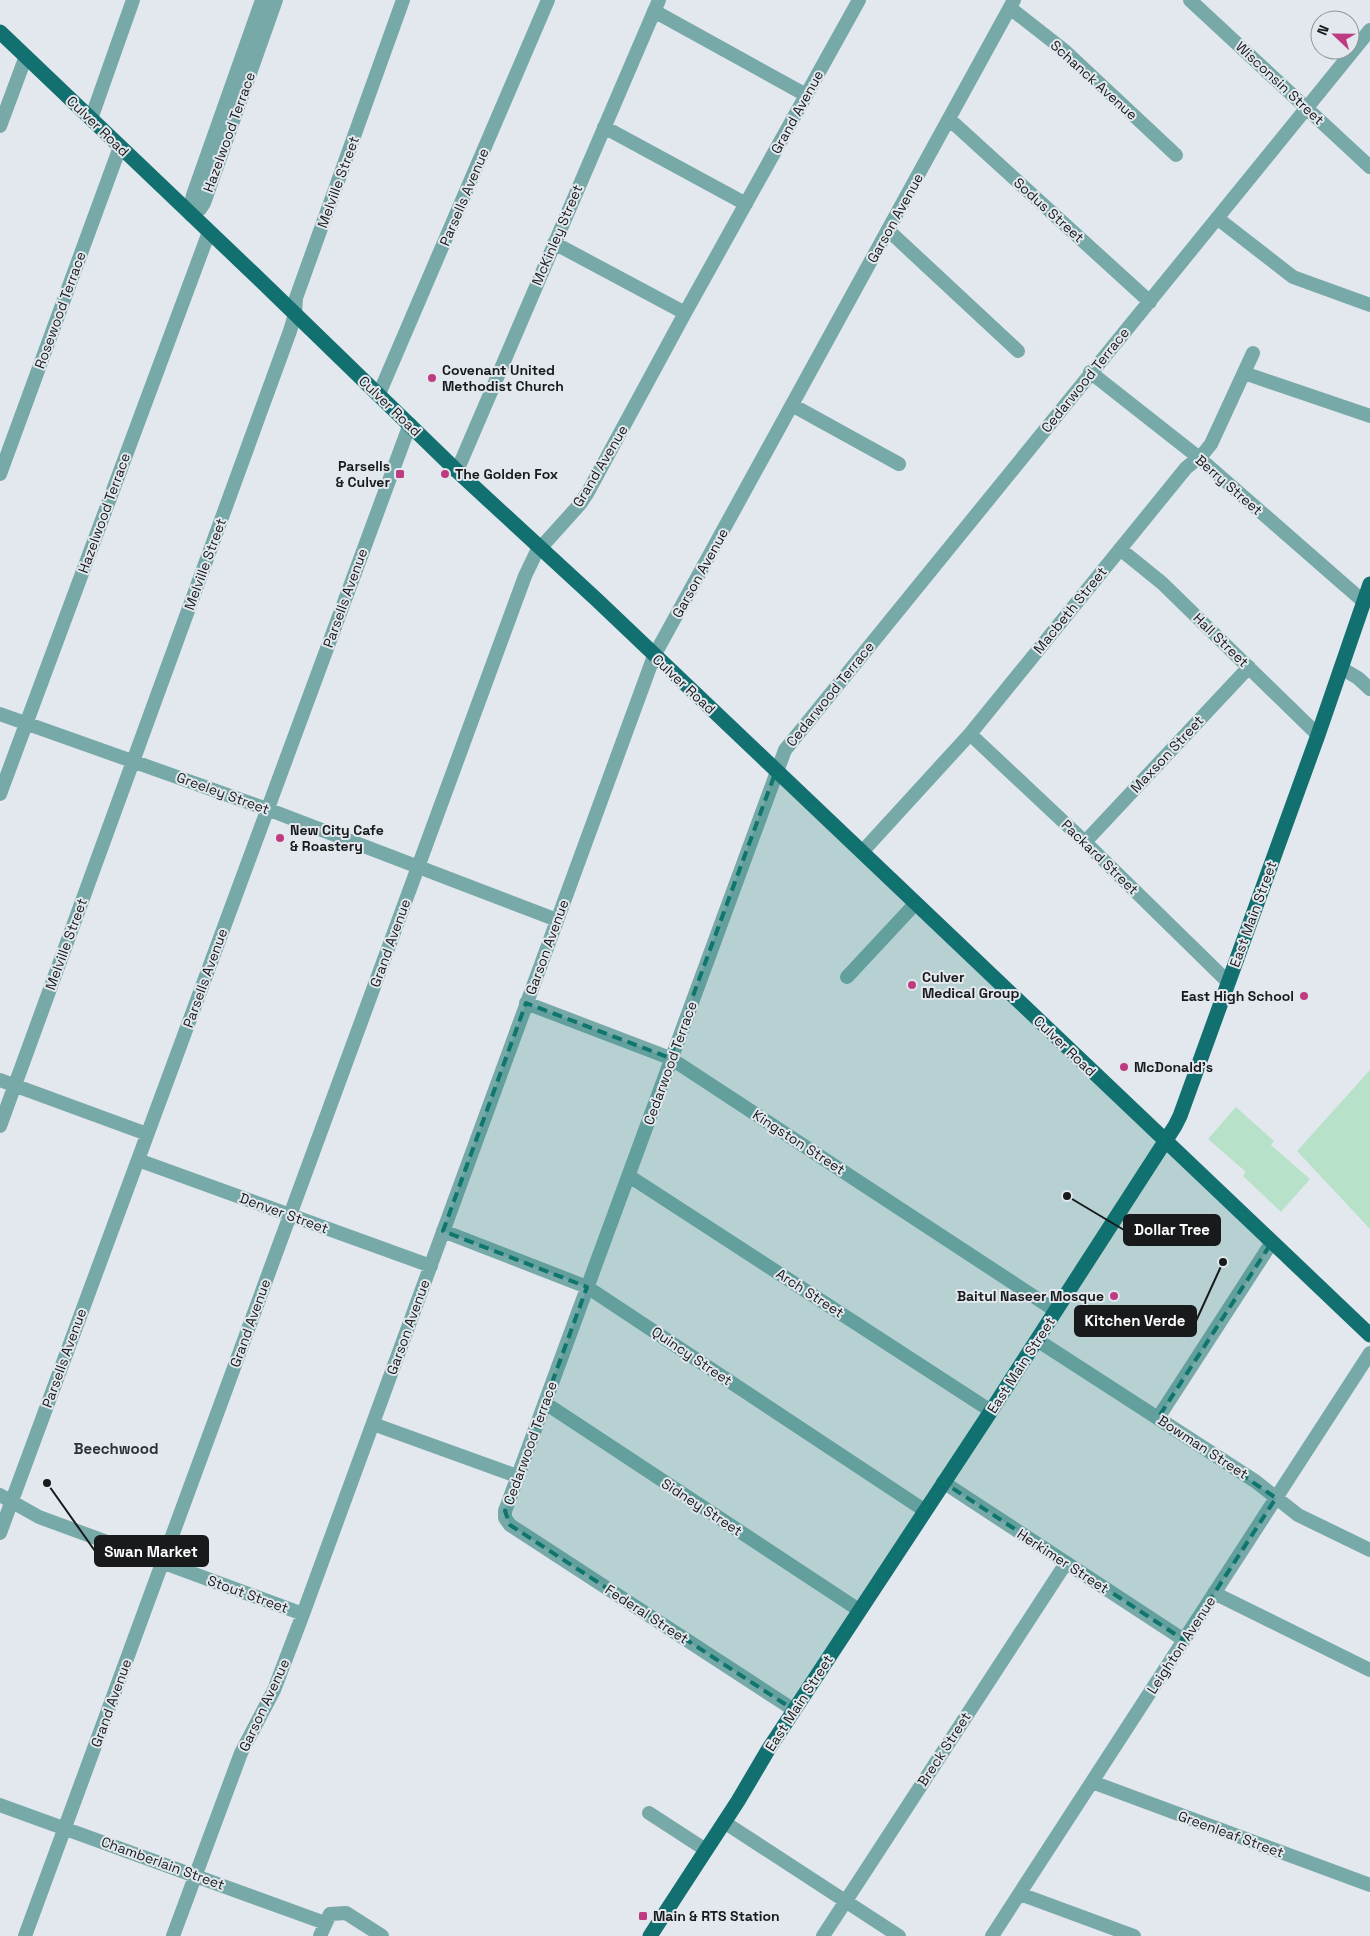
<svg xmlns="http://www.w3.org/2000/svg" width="1370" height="1936" viewBox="0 0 1370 1936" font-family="'Space Grotesk',sans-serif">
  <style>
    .green { fill: #b7e2c9 }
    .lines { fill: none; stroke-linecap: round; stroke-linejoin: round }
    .minor { stroke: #77a9a9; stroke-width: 14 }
    .major { stroke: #127071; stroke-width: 15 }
    .marked { fill: #0f766e; fill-opacity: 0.2; stroke: #0f766e; stroke-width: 4; stroke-dasharray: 10 6; stroke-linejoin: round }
    .poi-dot { fill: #bf3b81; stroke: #e2e8ed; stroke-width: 2 }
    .labels { text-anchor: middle; stroke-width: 4; stroke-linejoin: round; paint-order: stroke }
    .street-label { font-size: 14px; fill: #181a1c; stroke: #e2e8ed }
    .poi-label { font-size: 14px; font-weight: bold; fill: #181a1c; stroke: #e2e8ed; text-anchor: start }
    .neighbourhood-label { font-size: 15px; font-weight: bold; fill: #2d3135; stroke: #e2e8ed }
    .leader { fill: none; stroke: #181a1c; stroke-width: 2 }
    .callout-dot { fill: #181a1c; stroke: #e2e8ed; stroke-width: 2 }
    .callout { fill: #181a1c; stroke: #181a1c; stroke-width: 2 }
    .callout-label { font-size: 15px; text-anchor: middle; font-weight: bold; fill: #fff }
  </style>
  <rect width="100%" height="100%" fill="#e2e8ed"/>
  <!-- green -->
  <path class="green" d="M1370 1070V1229L1297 1151Z
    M1236 1107 1274 1141 1271 1145 1310 1179 1281 1212 1243 1176 1246 1172 1208 1139Z"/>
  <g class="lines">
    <!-- minor -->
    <path class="minor" d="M1190 0 1370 167
      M1010 8 1065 51 1176 155
      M654 11 806 95
      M91 119 133 0
      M949 119 1150 302
      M0 126 26 56
      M604 127 746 204
      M191 215 200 209 204 203 276 0
      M191 215V204L193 195 262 0
      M1217 218 1293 277 1370 305
      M888 230 1018 351
      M554 243 685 313
      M1090 372 1198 457 1364 602
      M1244 373 1370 416
      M379 394 548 0
      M792 405 899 464
      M457 471 659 0
      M0 474 120 147
      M1120 549 1162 583 1318 735
      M1341 668 1358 678 1370 689
      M0 714 267 809 557 920
      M970 734 1085 842 1228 982
      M0 794 209 232
      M1085 842 1249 667
      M862 852 970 734 1186 468 1203 454 1211 444 1253 353
      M847 977 915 904
      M526 1003 670 1058 1056 1311
      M0 1080 147 1134
      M0 1126 290 331 295 314 296 298 403 0
      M138 1160 431 1266
      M629 1176 991 1411
      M443 1231 587 1287 924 1510
      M1037 1340 1255 1481 1298 1515 1370 1550
      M545 1403 859 1610
      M1158 1418 1272 1242
      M373 1424 517 1476
      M943 1482 1184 1640
      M0 1495 39 1517 303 1614
      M0 1533 410 424
      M1214 1593 1370 1670
      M794 1710 510 1525 505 1518V1511L785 750 1370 30
      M1092 1782 1370 1885
      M0 1805 325 1923
      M649 1813 706 1850
      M724 1822 899 1936
      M1020 1894 1134 1936
      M25 1936 525 576 536 553 580 504 588 492 685 313 859 0
      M173 1936 241 1753 274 1690 303 1614 654 656 1014 0
      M320 1936 330 1914 346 1913 382 1936
      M823 1936 1066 1563
      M992 1936 1370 1353"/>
    <!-- major -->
    <path class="major" d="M0 32 257 277 457 471 597 600 1370 1335
      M650 1936 738 1801 768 1750 991 1411 1175 1126 1180 1116 1318 735 1370 584"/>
  </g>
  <!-- marked area -->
  <path class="marked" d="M776 771 1272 1242 1158 1418 1276 1498 1184 1640 943 1482 794 1710 510 1525 505 1511 587 1287 443 1231 526 1003 670 1058Z"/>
  <!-- markers -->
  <g class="poi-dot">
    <circle cx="432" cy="378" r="5"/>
    <rect x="395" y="469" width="10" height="10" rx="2.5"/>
    <circle cx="445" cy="474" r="5"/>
    <circle cx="280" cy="838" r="5"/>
    <circle cx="912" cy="985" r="5"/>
    <circle cx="1304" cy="996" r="5"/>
    <circle cx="1124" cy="1067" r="5"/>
    <circle cx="1114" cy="1296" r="5"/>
    <rect x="638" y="1911" width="10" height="10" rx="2.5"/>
  </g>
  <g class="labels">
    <!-- street labels -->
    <g class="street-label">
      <text transform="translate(1094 80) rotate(42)" y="5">Schanck Avenue</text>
      <text transform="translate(1280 83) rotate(43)" y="5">Wisconsin Street</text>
      <text transform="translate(797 112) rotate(-61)" y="5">Grand Avenue</text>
      <text transform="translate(98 126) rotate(44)" y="5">Culver Road</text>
      <text transform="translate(229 132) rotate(-70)" y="5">Hazelwood Terrace</text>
      <text transform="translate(338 182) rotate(-70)" y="5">Melville Street</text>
      <text transform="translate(464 197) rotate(-67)" y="5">Parsells Avenue</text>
      <text transform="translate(1049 210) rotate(42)" y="5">Sodus Street</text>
      <text transform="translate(895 218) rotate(-61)" y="5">Garson Avenue</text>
      <text transform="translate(557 235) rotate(-67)" y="5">McKinley Street</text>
      <text transform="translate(60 310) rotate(-70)" y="5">Rosewood Terrace</text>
      <text transform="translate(1085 380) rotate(-51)" y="5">Cedarwood Terrace</text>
      <text transform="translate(390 406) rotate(44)" y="5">Culver Road</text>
      <text transform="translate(600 466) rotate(-59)" y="5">Grand Avenue</text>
      <text transform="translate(1229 485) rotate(41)" y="5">Berry Street</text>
      <text transform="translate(104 513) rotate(-70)" y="5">Hazelwood Terrace</text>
      <text transform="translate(205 564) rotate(-70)" y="5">Melville Street</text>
      <text transform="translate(700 573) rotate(-61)" y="5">Garson Avenue</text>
      <text transform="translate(345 598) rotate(-70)" y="5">Parsells Avenue</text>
      <text transform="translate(1070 610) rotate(-51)" y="5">Macbeth Street</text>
      <text transform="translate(1221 640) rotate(44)" y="5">Hall Street</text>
      <text transform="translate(684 684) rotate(43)" y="5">Culver Road</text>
      <text transform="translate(830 694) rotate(-51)" y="5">Cedarwood Terrace</text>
      <text transform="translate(1167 754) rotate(-47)" y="5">Maxson Street</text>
      <text transform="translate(223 793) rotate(20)" y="5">Greeley Street</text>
      <text transform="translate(1100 857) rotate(44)" y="5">Packard Street</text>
      <text transform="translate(1253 914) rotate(-70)" y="5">East Main Street</text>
      <text transform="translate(390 943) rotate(-70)" y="5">Grand Avenue</text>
      <text transform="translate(66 944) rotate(-70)" y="5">Melville Street</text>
      <text transform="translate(547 947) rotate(-70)" y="5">Garson Avenue</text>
      <text transform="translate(205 978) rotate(-70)" y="5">Parsells Avenue</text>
      <text transform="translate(1065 1046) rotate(44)" y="5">Culver Road</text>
      <text transform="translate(670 1063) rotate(-70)" y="5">Cedarwood Terrace</text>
      <text transform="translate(799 1142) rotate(33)" y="5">Kingston Street</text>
      <text transform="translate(284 1213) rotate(20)" y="5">Denver Street</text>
      <text transform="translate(810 1293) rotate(33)" y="5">Arch Street</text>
      <text transform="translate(250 1323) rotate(-70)" y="5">Grand Avenue</text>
      <text transform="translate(408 1327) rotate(-70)" y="5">Garson Avenue</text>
      <text transform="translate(692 1356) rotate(34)" y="5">Quincy Street</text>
      <text transform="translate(64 1358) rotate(-70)" y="5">Parsells Avenue</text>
      <text transform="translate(1021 1365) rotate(-57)" y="5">East Main Street</text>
      <text transform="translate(530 1443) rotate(-70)" y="5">Cedarwood Terrace</text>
      <text transform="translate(1203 1447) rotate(33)" y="5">Bowman Street</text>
      <text transform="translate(702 1507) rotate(33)" y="5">Sidney Street</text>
      <text transform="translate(1063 1561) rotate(33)" y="5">Herkimer Street</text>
      <text transform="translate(248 1594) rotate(20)" y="5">Stout Street</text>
      <text transform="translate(647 1614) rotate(33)" y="5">Federal Street</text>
      <text transform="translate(1181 1645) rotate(-57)" y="5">Leighton Avenue</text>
      <text transform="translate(111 1703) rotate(-70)" y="5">Grand Avenue</text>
      <text transform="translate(799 1703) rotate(-57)" y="5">East Main Street</text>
      <text transform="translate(264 1705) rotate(-65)" y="5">Garson Avenue</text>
      <text transform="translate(944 1749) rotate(-57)" y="5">Breck Street</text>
      <text transform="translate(1231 1834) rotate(20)" y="5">Greenleaf Street</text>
      <text transform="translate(163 1863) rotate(20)" y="5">Chamberlain Street</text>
    </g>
    <!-- poi labels -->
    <g class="poi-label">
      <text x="442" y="375">Covenant United<tspan x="442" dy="16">Methodist Church</tspan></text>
      <text x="390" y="471" text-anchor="end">Parsells<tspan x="390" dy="16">&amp; Culver</tspan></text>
      <text x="455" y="479">The Golden Fox</text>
      <text x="290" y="835">New City Cafe<tspan x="290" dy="16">&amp; Roastery</tspan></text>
      <text x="922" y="982">Culver<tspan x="922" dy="16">Medical Group</tspan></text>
      <text x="1294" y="1001" text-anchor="end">East High School</text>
      <text x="1134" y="1072">McDonald's</text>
      <text x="1104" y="1301" text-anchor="end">Baitul Naseer Mosque</text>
      <text x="653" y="1921">Main &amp; RTS Station</text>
    </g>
    <!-- neighbourhood labels -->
    <g class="neighbourhood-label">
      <text x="116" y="1454">Beechwood</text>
    </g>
  </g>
  <!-- callouts -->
  <path class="leader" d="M1067 1196L1124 1230M1223 1262L1196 1321M47 1483L95 1551"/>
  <g class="callout-dot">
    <circle cx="1067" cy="1196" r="5"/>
    <circle cx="1223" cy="1262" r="5"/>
    <circle cx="47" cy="1483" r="5"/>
  </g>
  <g class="callout">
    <rect x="1124" y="1215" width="96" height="30" rx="5"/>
    <rect x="1075" y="1306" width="121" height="30" rx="5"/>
    <rect x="95" y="1536" width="113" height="30" rx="5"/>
  </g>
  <g class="callout-label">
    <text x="1172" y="1235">Dollar Tree</text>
    <text x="1135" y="1326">Kitchen Verde</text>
    <text x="151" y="1557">Swan Market</text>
  </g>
  <!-- north arrow -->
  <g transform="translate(1335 35) rotate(292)"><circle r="24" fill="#e2e8ed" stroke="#919699"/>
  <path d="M0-4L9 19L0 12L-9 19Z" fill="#bf3b81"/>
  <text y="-8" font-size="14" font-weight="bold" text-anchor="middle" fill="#181a1c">N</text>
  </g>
</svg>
